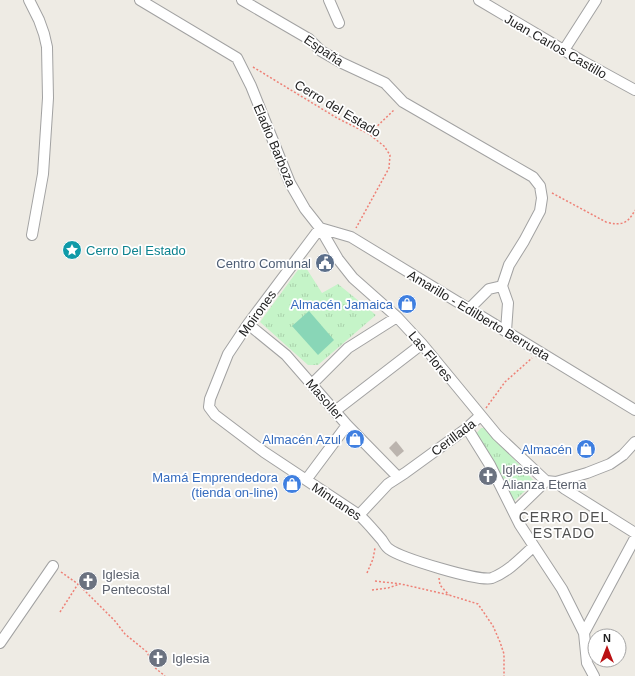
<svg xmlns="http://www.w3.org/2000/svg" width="635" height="676" viewBox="0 0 635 676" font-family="Helvetica,sans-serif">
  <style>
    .park { fill: url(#park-tufts) }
    .pitch { fill: #89d6b7 }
    .building { fill: #bbb4ae }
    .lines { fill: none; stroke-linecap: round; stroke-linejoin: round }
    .minor-casing { stroke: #a2a2a2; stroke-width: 12 }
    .path { stroke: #ee8076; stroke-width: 1.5; stroke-dasharray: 2 2; stroke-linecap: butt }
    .minor { stroke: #fff; stroke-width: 10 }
    .labels { text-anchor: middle; stroke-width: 3.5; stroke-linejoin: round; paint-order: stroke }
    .street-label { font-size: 13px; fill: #1e1e1e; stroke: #fff }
    .culture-label { font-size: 13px; fill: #0d838f; stroke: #fff; text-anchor: start }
    .service-label { font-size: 13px; fill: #4e5e75; stroke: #fff; text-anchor: end }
    .shop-label { font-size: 13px; fill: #366cbe; stroke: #fff; text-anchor: end }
    .worship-label { font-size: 13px; fill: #5b616d; stroke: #fff; text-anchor: start }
    .neighbourhood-label { font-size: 14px; letter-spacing: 1px; fill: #515151; stroke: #fff }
  </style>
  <defs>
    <pattern id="park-tufts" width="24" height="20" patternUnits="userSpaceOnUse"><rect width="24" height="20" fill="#c5f4c8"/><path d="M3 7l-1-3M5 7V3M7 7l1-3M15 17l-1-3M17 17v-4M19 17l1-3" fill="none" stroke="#a9d1ab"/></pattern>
  </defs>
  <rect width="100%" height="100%" fill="#eeebe4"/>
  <!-- park -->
  <path class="park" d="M303 263 322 293 338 284 376 315 318 365H308L260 322Z
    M481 428H485L535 482 514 501 475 435Z"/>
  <!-- pitch -->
  <path class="pitch" d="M309 311 334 340 318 355 292 326Z"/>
  <!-- building -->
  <path class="building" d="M396 441 404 451 397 457 389 448Z"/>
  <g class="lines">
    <defs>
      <path id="minor" d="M29 0 39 20 44 34 47 47 48 98 43 174 32 235
        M140 0 237 58 251 86 290 183 305 209 320 228 338 259 353 278 397 317 422 344 497 435 546 481
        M242 0 309 39 321 51 342 63 385 83 403 102 533 177 540 186 542 198 540 211 524 241 509 265 502 286 508 303 506 331
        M329 0 339 23
        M479 0 582 61 635 90
        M564 50 596 0
        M320 228 248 324 228 354 210 399 209 407 215 415 264 452 359 515C367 522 374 531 382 540 384 543 386 547 389 549 401 558 479 582 492 578 508 572 521 558 533 547
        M320 228 351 237 635 410
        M470 308 489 289 502 286
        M248 324 286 355 347 425 398 477
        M312 384 348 348 397 317
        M335 411 422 344
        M467 428 490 465 520 525 562 589 584 633 587 663 594 676
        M306 480 347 425
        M556 482 565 489 635 533
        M514 512 546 481 556 482 587 473 610 464 623 455 635 442
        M359 515 388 484 405 473 467 428 480 416
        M584 633 635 538
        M0 643 53 566"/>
    </defs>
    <!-- minor casing -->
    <use href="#minor" class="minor-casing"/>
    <!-- path -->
    <path class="path" d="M253 67 337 118 369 134 384 146 390 155 389 168 356 228
      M369 134 395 109
      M552 193 606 222C621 226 628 224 635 210
      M486 408 505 382 532 358
      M61 572 78 584 115 621 125 634 147 652 154 667 165 676
      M367 573 373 559 375 548
      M439 578 440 585 449 595
      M375 581 401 584 449 595 478 604 493 626 500 642 504 654V676
      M372 590 388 588 400 584
      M60 612 78 584"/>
    <!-- minor -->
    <use href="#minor" class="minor"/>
  </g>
  <!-- icons -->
  <defs>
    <symbol id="sight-disc" viewBox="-11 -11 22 22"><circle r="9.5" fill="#0f9aa8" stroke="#fff"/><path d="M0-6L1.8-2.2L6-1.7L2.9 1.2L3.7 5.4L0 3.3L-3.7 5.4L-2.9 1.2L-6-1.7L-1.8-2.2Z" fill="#fff"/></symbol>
    <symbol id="civic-disc" viewBox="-11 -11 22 22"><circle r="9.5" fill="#5c6f8a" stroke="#fff"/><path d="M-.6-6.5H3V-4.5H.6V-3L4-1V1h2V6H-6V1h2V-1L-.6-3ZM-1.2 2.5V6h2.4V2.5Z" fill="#fff"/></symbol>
    <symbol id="shop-disc" viewBox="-11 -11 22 22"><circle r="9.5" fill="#3f7fe0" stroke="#fff"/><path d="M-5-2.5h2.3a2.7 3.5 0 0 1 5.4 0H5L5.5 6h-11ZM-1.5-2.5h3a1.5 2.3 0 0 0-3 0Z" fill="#fff"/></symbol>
    <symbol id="church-disc" viewBox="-11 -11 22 22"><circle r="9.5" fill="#6b7280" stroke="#fff"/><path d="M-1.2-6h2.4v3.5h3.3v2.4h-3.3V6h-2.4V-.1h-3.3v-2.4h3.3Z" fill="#fff"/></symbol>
  </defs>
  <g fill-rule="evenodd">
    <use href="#sight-disc" x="61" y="239" width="22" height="22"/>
    <use href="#civic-disc" x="314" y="252" width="22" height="22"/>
    <use href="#shop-disc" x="396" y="293" width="22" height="22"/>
    <use href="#shop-disc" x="344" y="428" width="22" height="22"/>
    <use href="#shop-disc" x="575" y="438" width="22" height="22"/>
    <use href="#church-disc" x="477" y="465" width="22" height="22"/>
    <use href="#shop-disc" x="281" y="473" width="22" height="22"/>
    <use href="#church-disc" x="77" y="570" width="22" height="22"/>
    <use href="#church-disc" x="147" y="647" width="22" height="22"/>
  </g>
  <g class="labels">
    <!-- street labels -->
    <g class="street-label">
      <text transform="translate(556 46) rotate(30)" y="5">Juan Carlos Castillo</text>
      <text transform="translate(324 50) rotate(34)" y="5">España</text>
      <text transform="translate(338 108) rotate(31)" y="5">Cerro del Estado</text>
      <text transform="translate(275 145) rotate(67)" y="5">Eladio Barboza</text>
      <text transform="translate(257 313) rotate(-54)" y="5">Moirones</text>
      <text transform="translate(479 315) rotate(31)" y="5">Amarillo - Edilberto Berrueta</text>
      <text transform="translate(431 356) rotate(50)" y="5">Las Flores</text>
      <text transform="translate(325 399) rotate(49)" y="5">Masoller</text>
      <text transform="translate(453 437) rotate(-37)" y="5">Cerillada</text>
      <text transform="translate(337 501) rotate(34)" y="5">Minuanes</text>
    </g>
    <!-- culture labels -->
    <g class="culture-label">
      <text x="86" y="255">Cerro Del Estado</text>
    </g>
    <!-- service labels -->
    <g class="service-label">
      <text x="311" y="268">Centro Comunal</text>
    </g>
    <!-- shop labels -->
    <g class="shop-label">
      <text x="393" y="309">Almacén Jamaica</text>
      <text x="341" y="444">Almacén Azul</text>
      <text x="572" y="454">Almacén</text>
      <text x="278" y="482">Mamá Emprendedora<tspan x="278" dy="15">(tienda on-line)</tspan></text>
    </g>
    <!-- worship labels -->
    <g class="worship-label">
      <text x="502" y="474">Iglesia<tspan x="502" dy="15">Alianza Eterna</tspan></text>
      <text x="102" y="579">Iglesia<tspan x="102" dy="15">Pentecostal</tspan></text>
      <text x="172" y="663">Iglesia</text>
    </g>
    <!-- neighbourhood labels -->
    <g class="neighbourhood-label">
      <text x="564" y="522">CERRO DEL<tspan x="564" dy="16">ESTADO</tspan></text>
    </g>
  </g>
  <!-- north arrow -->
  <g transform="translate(607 648)"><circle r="19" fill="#ffffff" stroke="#a5a5a5"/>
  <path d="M0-3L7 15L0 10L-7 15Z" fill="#ba1113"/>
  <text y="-6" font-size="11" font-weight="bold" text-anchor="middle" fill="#1e1e1e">N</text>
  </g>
</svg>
